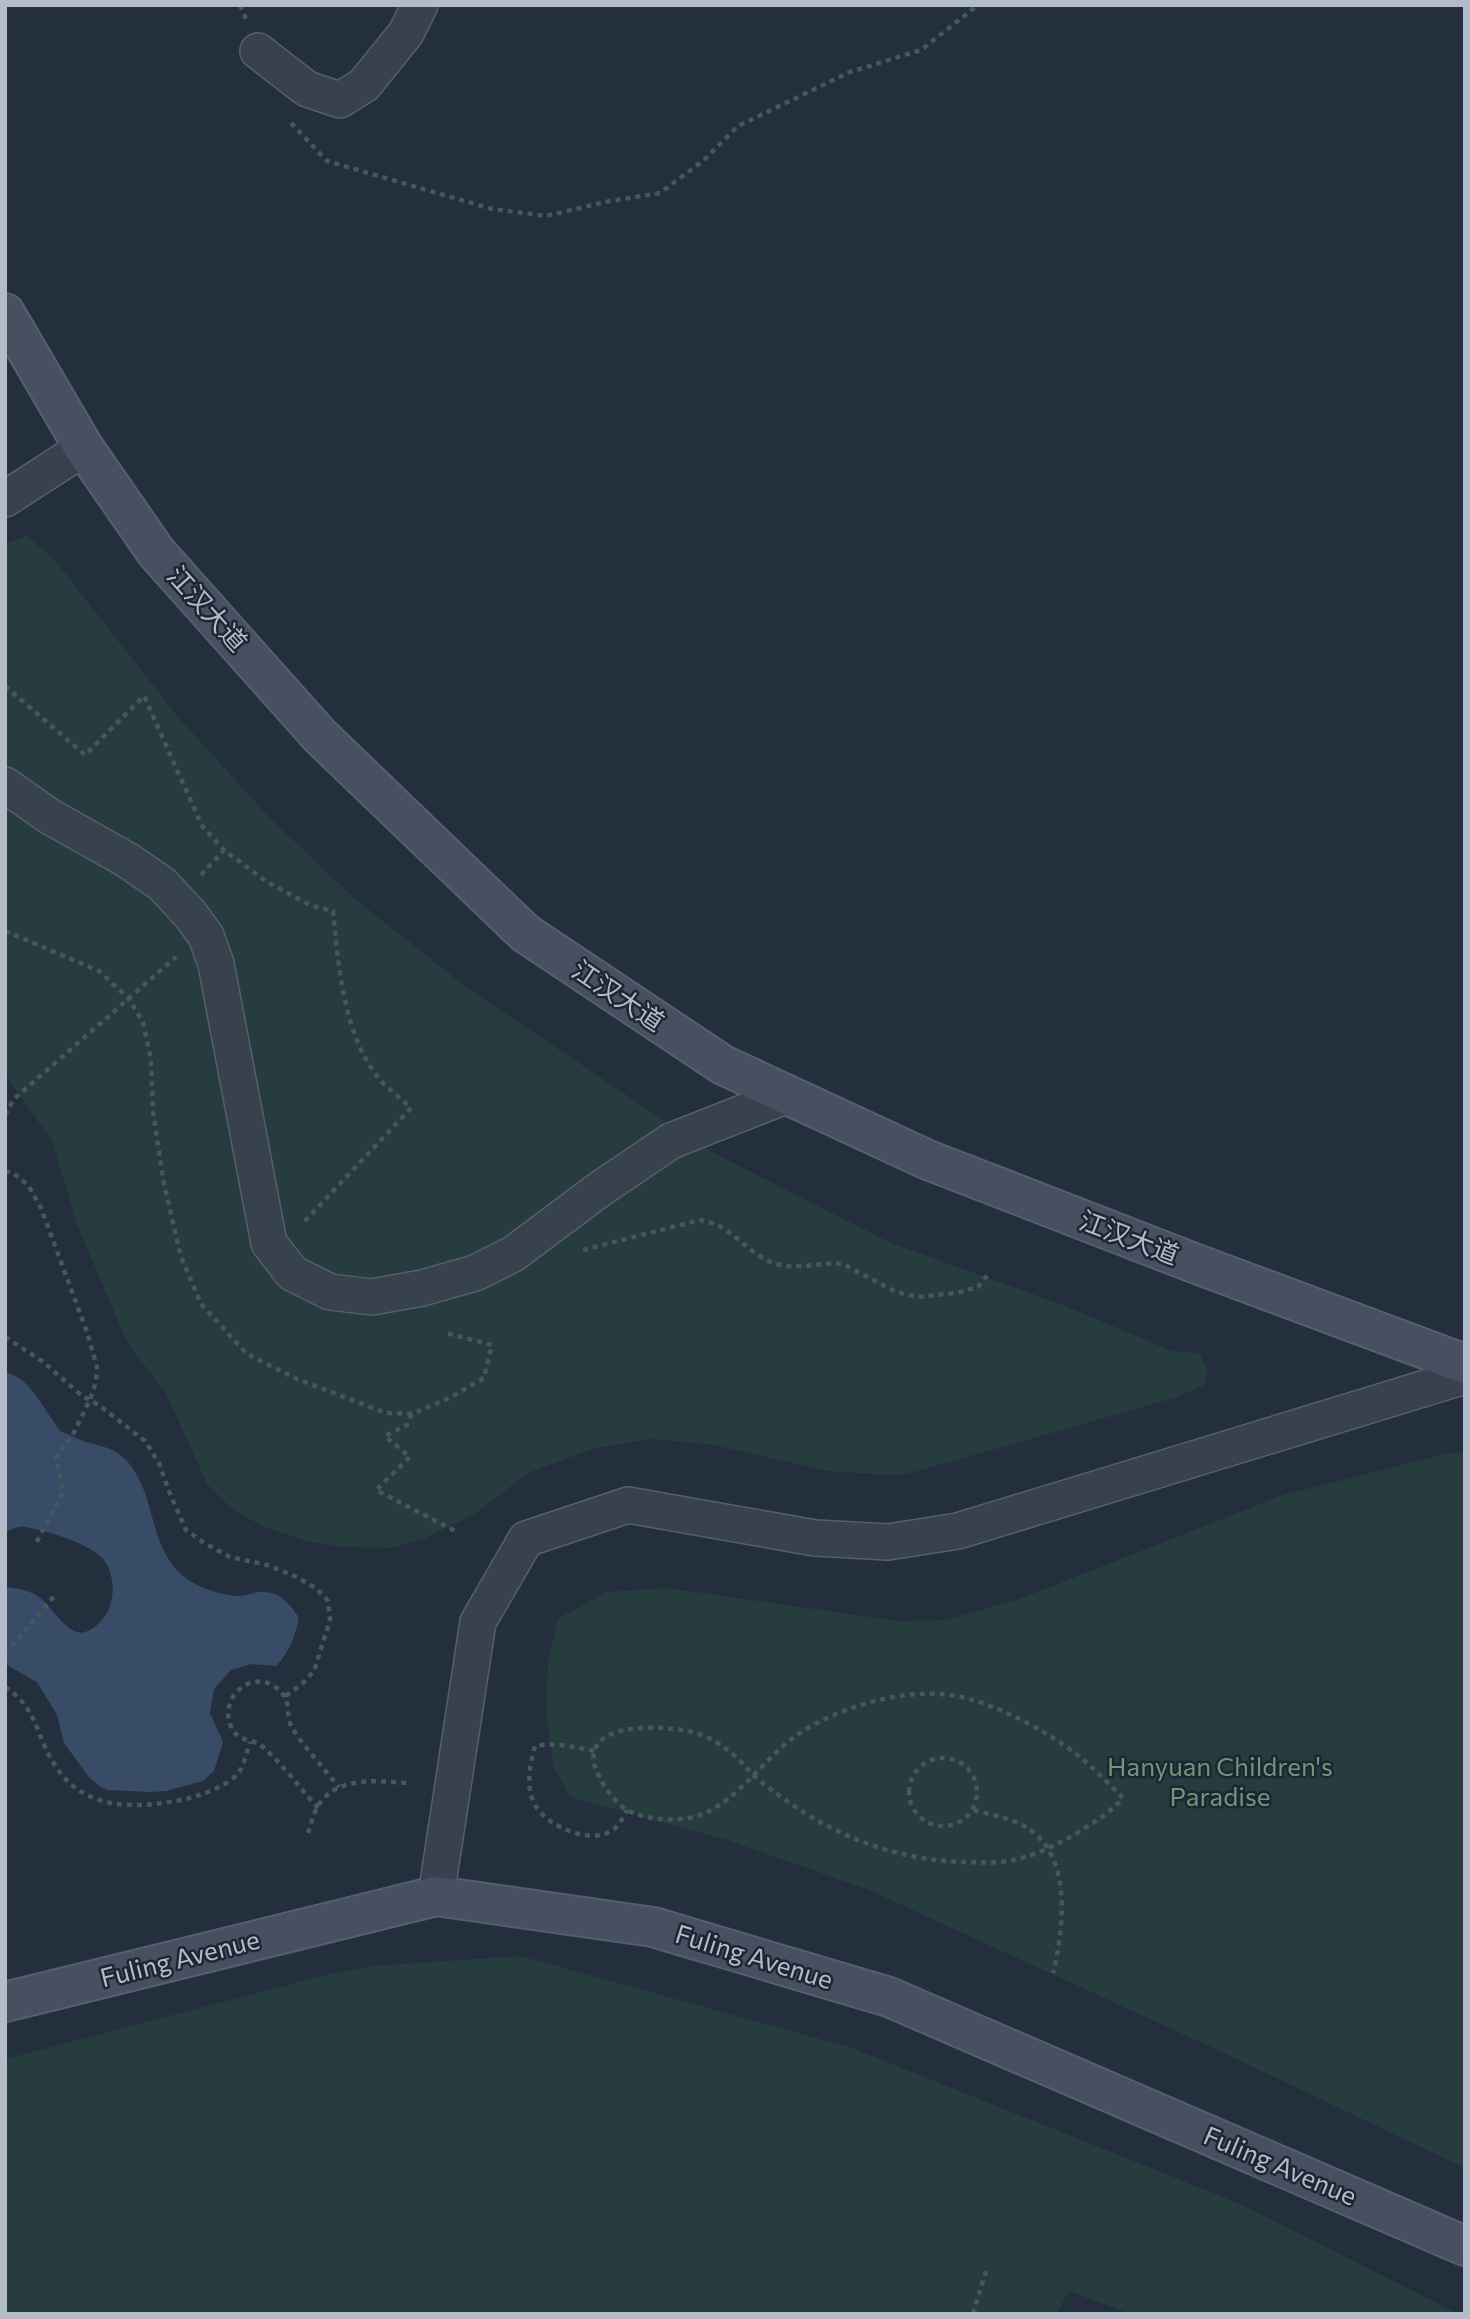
<svg xmlns="http://www.w3.org/2000/svg" width="1470" height="2319" viewBox="0 0 1470 2319" font-family="Commissioner,'Noto Sans SC',sans-serif">
  <style>
    .green { fill: #263c3f }
    .water { fill: #394c67 }
    .lines { fill: none; stroke-linecap: round; stroke-linejoin: round }
    .street-casing { stroke: #565f6c; stroke-width: 38 }
    .secondary-casing { stroke: #565f6c; stroke-width: 42 }
    .path { stroke: #44595c; stroke-width: 4.5; stroke-dasharray: 5 5; stroke-linecap: butt }
    .street { stroke: #38414e; stroke-width: 35 }
    .secondary { stroke: #465061; stroke-width: 38 }
    .labels { text-anchor: middle; stroke-width: 5; stroke-linejoin: round; paint-order: stroke }
    .street-label { font-size: 26px; fill: #b4bcc9; stroke: #1d2633 }
    .park-label { font-size: 26px; fill: #6b9a76; stroke: #1d2633 }
  </style>
  <rect width="100%" height="100%" fill="#242f3e"/>
  <!-- green -->
  <path class="green" d="M27 536 54 559 178 717 270 818 354 898 466 987 708 1150 891 1243 1060 1304 1172 1351 1199 1353 1208 1370 1204 1385 1174 1398 907 1474H873L828 1471 714 1445 653 1439 595 1448 528 1473 475 1514 423 1539 391 1548 345 1547 306 1541 262 1526 231 1508 207 1484 166 1393 128 1344 78 1227 52 1141 5 1074V544Z
    M1465 1452V2168L1224 2053 869 1890 727 1840 570 1797 554 1767 546 1713 548 1661 558 1619 606 1592 667 1588 898 1621 945 1620 1017 1600 1283 1495 1448 1453Z
    M521 1956 852 2048 1238 2203 1459 2314H1131L1069 2291 1056 2314H5V2059L326 1975 371 1966Z"/>
  <!-- water -->
  <path class="water" d="M5 1372C30 1379 38 1400 52 1419 55 1423 58 1430 62 1432 65 1434 69 1434 72 1436 92 1447 111 1443 128 1462 158 1498 147 1549 187 1579 199 1588 222 1595 237 1596 245 1597 254 1591 263 1592 281 1592 290 1604 299 1618 295 1636 289 1653 276 1666L251 1664 231 1670 214 1689 210 1713 223 1742 214 1771 203 1781 166 1791 150 1792 108 1790 99 1786 88 1776 64 1743 57 1715 37 1682 5 1664V1587C16 1588 27 1590 36 1595 51 1603 67 1638 85 1632 95 1629 103 1620 108 1611 116 1595 114 1568 100 1556 86 1543 45 1530 25 1527 18 1526 11 1529 5 1533Z"/>
  <g class="lines">
    <defs>
      <path id="street" d="M258 51 307 89 340 100 364 85 406 33 420 5
        M5 499 84 448
        M5 785 49 816 127 860 162 884 190 914 206 936 216 964 269 1243 292 1273 330 1292 372 1297 422 1288 475 1273 513 1254 600 1189 671 1141 788 1095
        M436 1896 478 1622 526 1539 628 1505 815 1538 888 1542 958 1531 1465 1376"/>
      <path id="secondary" d="M5 313 84 448 156 552 320 736 525 933 723 1065 928 1160 1194 1263 1465 1364
        M5 2002 436 1896 653 1927 889 1997 1465 2246"/>
    </defs>
    <!-- street casing -->
    <use href="#street" class="street-casing"/>
    <!-- secondary casing -->
    <use href="#secondary" class="secondary-casing"/>
    <!-- path -->
    <path class="path" d="M240 5 246 19
      M291 123 327 161 492 209 546 216 605 202 660 193 704 160 738 126 850 72 921 50 978 5
      M5 686 85 755 144 696 202 826 224 850 267 882 312 906 333 911C338 965 344 1040 382 1082 391 1091 401 1099 411 1108L303 1223
      M201 875 224 850
      M5 931 99 971 128 998 143 1022 151 1060 153 1112 164 1184 181 1257 201 1304 247 1354 297 1379 386 1413 412 1414 449 1398 484 1378 492 1345 446 1333
      M5 1115 14 1099 176 957
      M5 1171 13 1173 28 1185 41 1208 87 1332 97 1367 96 1382 90 1400 72 1436 56 1457 63 1492 35 1545
      M583 1250 700 1220C707 1222 715 1223 721 1227 739 1238 752 1254 771 1262 794 1272 819 1261 843 1264L896 1292 918 1297 956 1293 978 1287 990 1272
      M5 1337 42 1361 81 1395 100 1406 145 1441 159 1463 168 1489 186 1530 204 1543 230 1557 267 1565 297 1577 317 1589 328 1601 330 1620 314 1671 301 1685 285 1696
      M412 1414 407 1425 385 1436 410 1457 376 1490 455 1531
      M5 1654 56 1594
      M5 1687C36 1706 36 1735 53 1762 82 1811 132 1809 181 1800 197 1797 229 1786 239 1772 244 1765 247 1751 250 1742
      M594 1751C574 1747 554 1742 535 1746 530 1764 525 1788 535 1805 547 1826 590 1845 611 1831 619 1827 623 1817 627 1810
      M909 1792a34 34 0 1 1 68 0a34 34 0 1 1-68 0Z
      M753 1775C815 1827 879 1858 960 1862 978 1862 996 1864 1014 1860 1036 1855 1057 1845 1077 1833 1094 1822 1110 1813 1123 1798 1104 1779 1086 1760 1064 1745 1036 1726 1001 1708 969 1699 917 1683 841 1705 797 1735 764 1758 742 1796 705 1813 683 1823 648 1821 627 1810 616 1803 605 1789 600 1778 596 1770 592 1762 594 1753 599 1720 676 1726 699 1734 721 1742 739 1758 753 1775
      M318 1808C300 1788 283 1765 263 1747 252 1737 237 1744 230 1724 220 1695 254 1668 278 1689 291 1700 286 1710 290 1723 292 1733 330 1776 339 1787
      M974 1810C990 1815 1011 1818 1026 1827 1073 1856 1064 1927 1053 1973
      M308 1833C311 1824 314 1811 320 1803 339 1776 379 1781 407 1783
      M973 2314 986 2271"/>
    <!-- street -->
    <use href="#street" class="street"/>
    <!-- secondary -->
    <use href="#secondary" class="secondary"/>
  </g>
  <g class="labels">
    <!-- street labels -->
    <g class="street-label">
      <text transform="translate(207 609) rotate(48)" y="9">江汉大道</text>
      <text transform="translate(618 996) rotate(34)" y="9">江汉大道</text>
      <text transform="translate(1129 1238) rotate(21)" y="9">江汉大道</text>
      <text transform="translate(754 1957) rotate(17)" y="9">Fuling Avenue</text>
      <text transform="translate(180 1959) rotate(-14)" y="9">Fuling Avenue</text>
      <text transform="translate(1280 2166) rotate(23)" y="9">Fuling Avenue</text>
    </g>
    <!-- park labels -->
    <g class="park-label">
      <text x="1220" y="1776">Hanyuan Children's<tspan x="1220" dy="30">Paradise</tspan></text>
    </g>
  </g>
  <!-- border -->
  <rect width="1470" height="2319" fill="none" stroke="#b4bcc9" stroke-width="14"/>
</svg>
